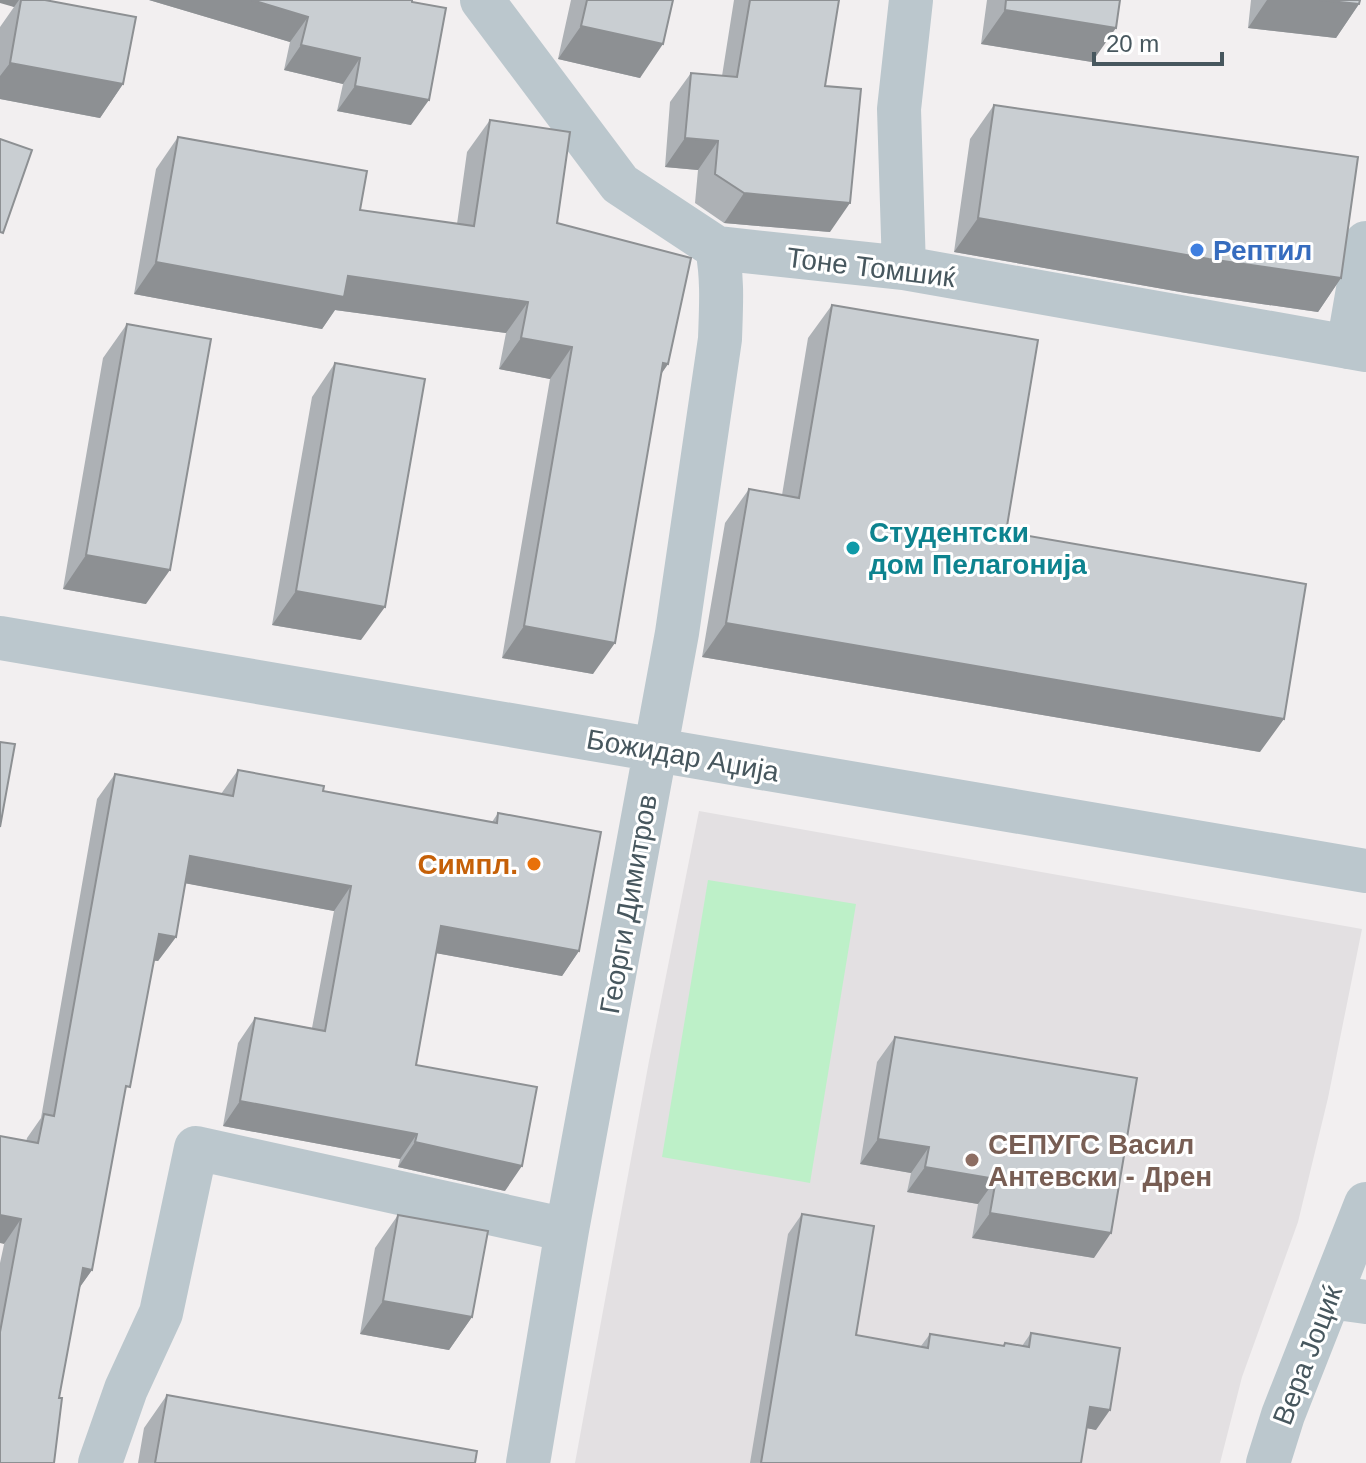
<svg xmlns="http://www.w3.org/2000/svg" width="1366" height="1463" viewBox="0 0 1366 1463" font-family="Helvetica,sans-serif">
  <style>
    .education { fill: #e3e0e2 }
    .green { fill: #bdf0c8 }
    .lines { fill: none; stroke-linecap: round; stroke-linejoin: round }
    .street { stroke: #bbc7cd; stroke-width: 44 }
    .wall { fill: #adb1b5 }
    .shaded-wall { fill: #8d9093 }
    .building { fill: #c9ced2; stroke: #8d9093; stroke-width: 2 }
    .shop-dot { fill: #3f7fe0; stroke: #fff; stroke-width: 3 }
    .culture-dot { fill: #0f9aa8; stroke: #fff; stroke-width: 3 }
    .food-dot { fill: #e8710a; stroke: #fff; stroke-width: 3 }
    .education-dot { fill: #8d6e63; stroke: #fff; stroke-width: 3 }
    .labels { text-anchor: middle; stroke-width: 6; stroke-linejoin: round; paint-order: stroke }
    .shop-label { font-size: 28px; font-weight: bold; fill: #366cbe; stroke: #fff; text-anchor: start }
    .street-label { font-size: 28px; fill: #47575e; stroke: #fff }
    .culture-label { font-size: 28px; font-weight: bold; fill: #0d838f; stroke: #fff; text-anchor: start }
    .food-label { font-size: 28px; font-weight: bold; fill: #c56008; stroke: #fff; text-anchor: end }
    .education-label { font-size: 28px; font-weight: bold; fill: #785e54; stroke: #fff; text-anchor: start }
  </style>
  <rect width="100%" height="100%" fill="#f2eff0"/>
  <!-- education -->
  <path class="education" d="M699 811 1362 929 1328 1098 1298 1222 1242 1377 1220 1463H575L649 1061Z"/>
  <!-- green -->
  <path class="green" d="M708 880 856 904 810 1183 662 1157Z"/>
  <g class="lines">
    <!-- street -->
    <path class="street" d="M482 0 620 184 717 248 904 268 1366 350
      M904 268 899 109 911 0
      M1348 347 1366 243
      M0 638 1366 871
      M1330 1297 1366 1302
      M100 1463 126 1389 161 1313 196 1148 567 1230
      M528 1463 567 1230 677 633 720 339C721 308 723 279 717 248
      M1268 1463 1283 1415 1366 1204"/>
  </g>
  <!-- wall -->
  <path class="wall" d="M0 0H45L123 84 100 118 0 99V27L14 7Z
    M149 0H412L411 125 337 111 343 84 284 70 290 42Z
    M571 0H673L640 78 558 59Z
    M734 0H839L825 86 830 232 724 223 695 203 698 170 665 167 670 102 691 73 722 76Z
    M987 0H1120L1092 62 981 44Z
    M1251 0H1360L1359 4 1336 38 1248 28Z
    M994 105 1341 278 1318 312 1186 293 954 252 970 139Z
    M490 120 557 223 668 364 661 374 593 674 502 658 550 379 499 369 506 333 335 310 322 329 134 294 156 169 178 137 360 210 457 224 467 152Z
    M832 305 1006 532 1260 752 702 657 725 523 749 489 782 495 808 338Z
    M127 324 146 604 63 589 103 358Z
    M335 363 361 640 272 625 312 397Z
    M238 770 323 791 492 822 498 813 579 951 562 976 436 953 416 1065 505 1191 398 1167 400 1159 223 1126 238 1043 255 1018 312 1028 334 911 185 883 176 937 158 961H154L124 1096 92 1270 79 1288 0 1463V1263L27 1138 41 1118 97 799 115 774 221 794Z
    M895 1037 1094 1258 972 1238 978 1204 907 1192 911 1173 860 1164 877 1062Z
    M802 1214 856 1335 921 1346 930 1334 1003 1346 1005 1343 1022 1346 1031 1333 1096 1430 1087 1428 1081 1463H750L788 1234Z
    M398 1215 472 1317 449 1350 360 1334 375 1248Z
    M167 1395 475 1463H138L144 1428Z"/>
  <!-- shaded-wall -->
  <path class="shaded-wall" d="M0 0H19L14 7 0 3Z
    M149 0H252L308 17 290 42Z
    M1267 0H1320L1359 4 1336 38 1248 28Z
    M1005 10 1116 28 1092 62 981 44Z
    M581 26 663 44 640 78 558 59Z
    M301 45 360 58 343 84 284 70Z
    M10 63 123 84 100 118 0 99V76Z
    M355 86 429 100 411 125 337 111Z
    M685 138 718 141 698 170 665 167Z
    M744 193 850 203 830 232 724 223Z
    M978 218 1341 278 1318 312 1186 293 954 252Z
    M156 262 348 276 528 302 506 333 335 310 322 329 134 294Z
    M521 338 572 347 550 379 499 369Z
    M663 363 668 364 646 396Z
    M86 555 170 570 146 604 63 589Z
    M296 591 385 607 361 640 272 625Z
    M726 623 1284 719 1260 752 702 657Z
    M524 626 615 643 593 674 502 658Z
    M190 856 351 886 334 911 173 881Z
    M441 926 579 951 562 976 424 951Z
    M159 934 176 937 158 961 141 958Z
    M240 1101 417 1134 400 1159 223 1126Z
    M878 1139 929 1147 911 1173 860 1164Z
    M415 1142 522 1166 505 1191 398 1167Z
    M925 1167 996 1179 978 1204 907 1192Z
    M990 1213 1111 1233 1094 1258 972 1238Z
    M0 1215 21 1219 4 1244 0 1243Z
    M83 1268 92 1270 75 1294Z
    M383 1301 472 1317 449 1350 360 1334Z
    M1090 1407 1110 1410 1096 1430 1076 1426Z"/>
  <!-- building -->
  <path class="building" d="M21 0H45L136 17 123 84 10 63Z
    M252 0H412V2L446 8 429 100 355 86 360 58 301 45 308 17Z
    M587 0H673L663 44 581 26Z
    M750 0H839L825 86 861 89 850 203 744 193 715 174 718 141 685 138 691 73 737 77Z
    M1006 0H1120L1116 28 1005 10Z
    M1320 0H1360L1359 4Z
    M994 105 1358 157 1341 278 1209 259 978 218Z
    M490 120 570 132 557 223 691 258 668 364 663 363 615 643 524 626 572 347 521 338 528 302 348 276 344 297 156 262 178 137 367 171 360 210 474 226Z
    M0 139 32 150 3 233 0 232Z
    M832 305 1038 340 1006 532 1306 584 1284 719 726 623 749 489 799 498Z
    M127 324 211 339 170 570 86 555Z
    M335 363 425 379 385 607 296 591Z
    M0 742 15 744 0 827Z
    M238 770 324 786 323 791 497 823 498 813 601 832 579 951 441 926 416 1065 537 1087 522 1166 415 1142 417 1134 240 1101 255 1018 325 1031 351 886 190 856 176 937 159 934 130 1087 126 1086 92 1270 83 1268 59 1398H62L54 1463H0V1332L21 1219 0 1215V1136L38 1143 44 1114 54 1116 115 774 233 796Z
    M895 1037 1137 1078 1111 1233 990 1213 996 1179 925 1167 929 1147 878 1139Z
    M802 1214 874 1226 856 1335 928 1348 930 1334 1004 1346 1005 1343 1029 1347 1031 1333 1120 1348 1110 1410 1090 1407 1081 1463H761Z
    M398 1215 488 1231 472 1317 383 1301Z
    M167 1395 477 1451 475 1463H155Z"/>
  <!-- markers -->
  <circle class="shop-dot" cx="1197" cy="250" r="8"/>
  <circle class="culture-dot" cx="853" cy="548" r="8"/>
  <circle class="food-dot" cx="534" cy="864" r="8"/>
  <circle class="education-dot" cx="972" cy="1160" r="8"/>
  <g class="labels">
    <!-- shop labels -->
    <g class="shop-label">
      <text x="1213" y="260">Рептил</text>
    </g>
    <!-- street labels -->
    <g class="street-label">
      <text transform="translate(871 267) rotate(7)" y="10">Тоне Томшиќ</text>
      <text transform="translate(683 755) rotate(10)" y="10">Божидар Аџија</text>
      <text transform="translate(628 904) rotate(-80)" y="10">Георги Димитров</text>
      <text transform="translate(1307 1355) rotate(-69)" y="10">Вера Јоциќ</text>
    </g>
    <!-- culture labels -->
    <g class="culture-label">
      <text x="869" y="542">Студентски<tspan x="869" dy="32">дом Пелагонија</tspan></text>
    </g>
    <!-- food labels -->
    <g class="food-label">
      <text x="518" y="874">Симпл.</text>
    </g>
    <!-- education labels -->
    <g class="education-label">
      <text x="988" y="1154">СЕПУГС Васил<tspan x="988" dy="32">Антевски - Дрен</tspan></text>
    </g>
  </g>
  <!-- scale -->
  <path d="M1094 52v12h128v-12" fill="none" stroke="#47575e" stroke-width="4"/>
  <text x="1106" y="52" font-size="24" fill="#47575e" stroke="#ffffff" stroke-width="6" paint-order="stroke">20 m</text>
</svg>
